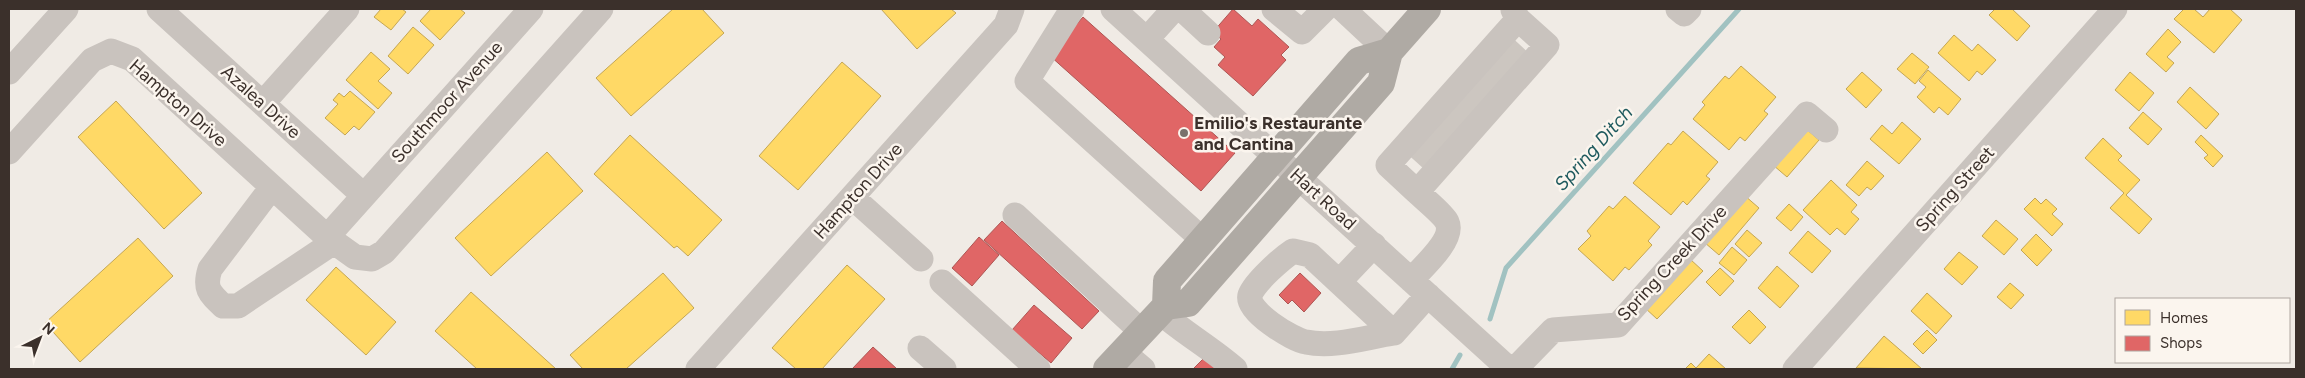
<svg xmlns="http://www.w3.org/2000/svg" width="2305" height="378" viewBox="0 0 2305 378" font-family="Figtree,sans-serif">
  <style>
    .homes { fill: #ffd966; stroke: #c4a654 }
    .shops { fill: #e06666; stroke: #ae5654 }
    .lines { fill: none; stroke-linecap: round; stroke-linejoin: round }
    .stream { stroke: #a1c2c1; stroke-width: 5 }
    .minor-tunnel { stroke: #ccc6c0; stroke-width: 25; stroke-dasharray: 25 12; stroke-linecap: butt }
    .minor { stroke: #c9c3be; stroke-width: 25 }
    .highway { stroke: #afaaa4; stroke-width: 28 }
    .poi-dot { fill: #7a716c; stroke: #fbf5ee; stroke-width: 2 }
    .labels { text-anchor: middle; stroke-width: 5; stroke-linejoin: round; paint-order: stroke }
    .street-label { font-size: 18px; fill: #3b302b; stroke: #fbf5ee }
    .poi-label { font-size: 18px; font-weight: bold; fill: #3b302b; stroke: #fbf5ee; text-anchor: start }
    .water-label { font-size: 19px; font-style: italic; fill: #1f5a5e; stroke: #fbf5ee }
  </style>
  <rect width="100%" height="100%" fill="#f0ebe5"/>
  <!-- homes -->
  <path class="homes" d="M381 9H402L406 12 391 30 374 17Z
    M431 9H460L465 13 440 40 420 21Z
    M673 9H702L724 33 631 116 596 78Z
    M881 9H951L956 13 917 49Z
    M1995 9H2012L2030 26 2017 41 1989 15Z
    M2184 9H2194L2203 17 2210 9H2230L2242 20 2214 53 2174 19Z
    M413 27 434 45 408 74 388 56Z
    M2168 29 2181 42 2167 57 2174 63 2166 72 2146 54Z
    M1954 35 1972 51 1978 44 1996 60 1982 75 1977 71 1969 81 1938 53Z
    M371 52 390 69 378 81 392 93 378 109 346 80Z
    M1912 53 1929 67 1915 84 1897 69Z
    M842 62 881 96 798 190 759 156Z
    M1741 66 1776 97 1764 111 1768 114 1745 141 1740 137 1729 150 1693 119 1705 105 1702 102 1725 76 1729 79Z
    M1928 70 1961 99 1948 115 1939 107 1934 113 1917 97 1926 87 1919 81Z
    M1862 72 1882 90 1866 108 1846 89Z
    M2130 72 2154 93 2139 111 2115 90Z
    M2190 87 2219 114 2206 129 2177 102Z
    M350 91 375 112 359 130 354 126 345 135 325 118 338 104 333 100 339 93 344 97Z
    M116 101 202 193 164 229 78 137Z
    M2143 112 2162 129 2148 145 2129 128Z
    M1902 122 1921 139 1899 164 1870 139 1882 125 1892 134Z
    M1805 128 1819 140 1787 177 1773 165Z
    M1683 131 1718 162 1706 176 1710 179 1687 205 1683 201 1671 215 1633 183 1668 143 1671 145Z
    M630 135 722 220 688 256 677 246 674 248 594 174Z
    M2201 135 2223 156 2213 167 2204 158 2208 155 2195 142Z
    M2103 138 2122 156 2118 160 2140 180 2126 195 2152 219 2139 234 2110 208 2124 193 2085 158Z
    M547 152 583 191 491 276 455 238Z
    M1867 161 1884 176 1871 190 1867 187 1859 196 1846 185Z
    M1831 180 1857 205 1851 212 1859 219 1845 235 1837 228 1830 235 1803 210Z
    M1744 195 1759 208 1719 255 1704 242Z
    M1625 196 1660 227 1648 241 1652 245 1629 270 1625 267 1613 281 1578 249 1591 236 1587 231 1609 206 1613 209Z
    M2035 198 2041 204 2046 199 2057 209 2052 214 2063 224 2052 236 2024 209Z
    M1789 204 1803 217 1791 231 1776 218Z
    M1996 220 2018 239 2004 255 1982 236Z
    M1747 230 1762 243 1749 257 1735 244Z
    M1808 231 1831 251 1812 273 1789 253Z
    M2036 234 2052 250 2037 266 2021 250Z
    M138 238 173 276 80 362 45 323Z
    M1732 247 1747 260 1734 275 1719 263Z
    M1959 252 1978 267 1962 285 1944 269Z
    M1690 259 1703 271 1657 319 1644 307Z
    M847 265 885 299 822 369H796L772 348Z
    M1777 266 1799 286 1780 308 1758 288Z
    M336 267 396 322 366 355 306 300Z
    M1720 268 1734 281 1720 296 1706 282Z
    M663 273 694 308 626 369H583L570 355Z
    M2010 283 2024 295 2011 309 1997 297Z
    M471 292 556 369H477L435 331Z
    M1927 293 1952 316 1936 334 1911 311Z
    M1749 310 1766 327 1750 344 1732 327Z
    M1927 330 1937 340 1923 354 1913 344Z
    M1884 336 1922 369 1856 368Z
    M1709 354 1726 369H1685L1691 363 1696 368Z"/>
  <!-- shops -->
  <path class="shops" d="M1233 9 1252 26 1258 19 1289 47 1281 55 1286 60 1253 96 1218 65 1225 57 1214 47 1221 39 1213 32Z
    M1083 17 1235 153 1201 191 1049 55Z
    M1002 221 1099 311 1082 329 984 240Z
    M979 237 999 255 972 286 952 268Z
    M1300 273 1321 293 1304 312 1292 300 1288 304 1279 295Z
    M1034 305 1072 338 1051 363 1012 330Z
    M873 347 897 369H852Z
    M1210 352 1229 369H1193Z"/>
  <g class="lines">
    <!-- stream -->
    <path class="stream" d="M1490 319 1506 268 1739 9
      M1452 369 1460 355"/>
    <!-- minor-tunnel -->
    <path class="minor-tunnel" d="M1504 47 1522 64
      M1489 63 1507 80
      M1474 80 1492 96
      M1460 96 1478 112
      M1445 112 1464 129
      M1431 129 1449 146
      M1416 145 1435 162"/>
    <!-- minor -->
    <path class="minor" d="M159 9 363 195
      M1072 9 1027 81 1203 240
      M1113 9 1509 369
      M1182 9 1208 33
      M1274 9 1302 32 1325 9
      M1343 9 1389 52
      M1678 9 1684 14 1689 9
      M1513 10 1518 19 1547 45 1417 192 1388 165 1518 19
      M1147 39 1174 9
      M9 72 66 9
      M263 103 347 9
      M9 152 92 60 111 51 132 59 327 237 355 257 372 259 384 252 601 9
      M272 187 210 269C204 288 209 293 223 306H238L334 242
      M852 197 921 259
      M1015 215 1142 332
      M327 237 531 9
      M1374 245 1339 282 1394 333 1428 295
      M1411 280C1422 268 1455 239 1447 222 1443 214 1424 199 1417 192
      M942 282 1038 369
      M1339 282 1310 255 1293 251C1281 259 1255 282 1250 295 1245 311 1293 340 1306 342 1334 348 1367 337 1394 333
      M1160 312C1184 333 1211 348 1235 369
      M920 348 944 369
      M1123 352 1143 369
      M698 369 1006 25 1012 9
      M1515 369 1553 330 1618 325 1807 114 1826 130
      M1795 369 2115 9"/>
    <!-- highway -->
    <path class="highway" d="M1166 306 1167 281 1359 61 1389 52
      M1107 369 1166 306 1188 303 1381 83 1389 52 1427 9"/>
  </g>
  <!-- markers -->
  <circle class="poi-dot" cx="1184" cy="133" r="5"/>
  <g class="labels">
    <!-- street labels -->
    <g class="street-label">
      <text transform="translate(261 102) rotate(42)" y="6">Azalea Drive</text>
      <text transform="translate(447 102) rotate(-48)" y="6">Southmoor Avenue</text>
      <text transform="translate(178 103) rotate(41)" y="6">Hampton Drive</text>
      <text transform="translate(1955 189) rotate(-48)" y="6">Spring Street</text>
      <text transform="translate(858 191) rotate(-48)" y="6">Hampton Drive</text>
      <text transform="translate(1323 199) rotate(42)" y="6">Hart Road</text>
      <text transform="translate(1672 263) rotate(-47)" y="6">Spring Creek Drive</text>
    </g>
    <!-- poi labels -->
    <g class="poi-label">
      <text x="1194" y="129">Emilio's Restaurante<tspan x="1194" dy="21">and Cantina</tspan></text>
    </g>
    <!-- water labels -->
    <g class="water-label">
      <text transform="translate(1593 148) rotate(-48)" y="7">Spring Ditch</text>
    </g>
  </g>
  <!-- border -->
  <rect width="2305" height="378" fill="none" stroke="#3b302b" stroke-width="20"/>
  <!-- legend -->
  <rect x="2115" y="298" width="175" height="65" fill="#fbf5ee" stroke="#aea6a0"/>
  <rect x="2125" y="310" width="25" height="15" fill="#ffd966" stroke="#aea6a0"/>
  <text x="2160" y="323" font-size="15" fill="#3b302b">Homes</text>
  <rect x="2125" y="336" width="25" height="15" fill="#e06666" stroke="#aea6a0"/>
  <text x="2160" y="348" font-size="15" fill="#3b302b">Shops</text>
  <!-- north arrow -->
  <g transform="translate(40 338) rotate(42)" stroke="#fbf5ee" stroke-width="4" paint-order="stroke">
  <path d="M0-4L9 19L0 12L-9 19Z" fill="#3b302b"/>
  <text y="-8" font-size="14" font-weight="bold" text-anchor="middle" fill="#3b302b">N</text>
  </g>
</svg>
